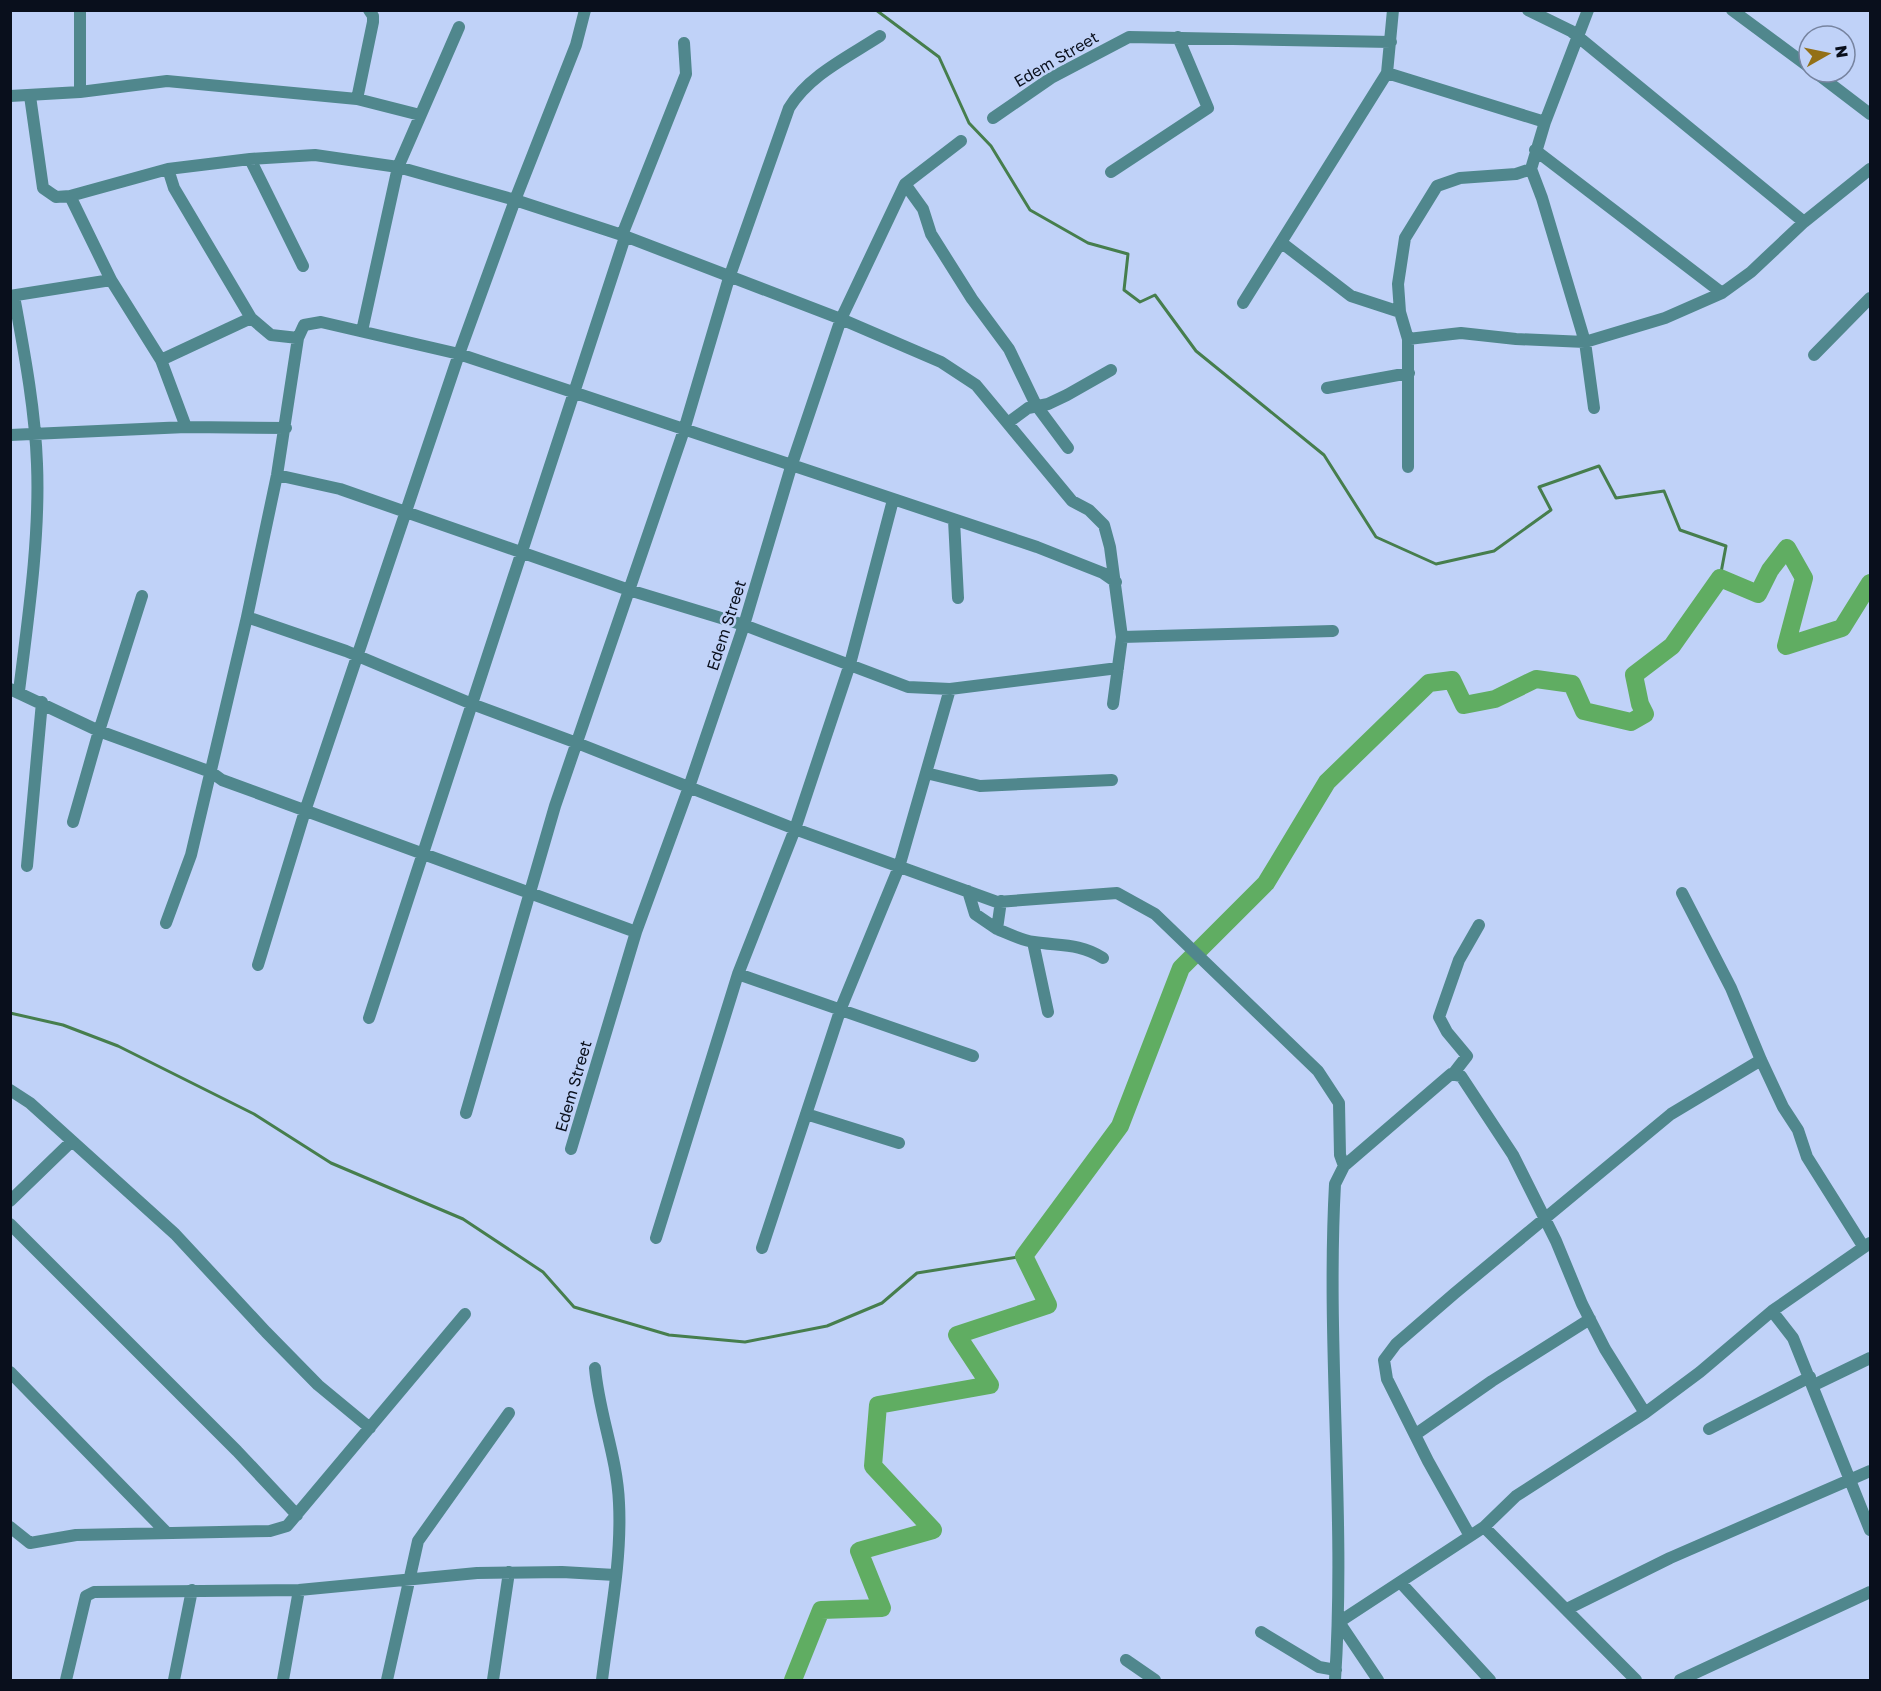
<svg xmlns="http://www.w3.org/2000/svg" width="1881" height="1691" viewBox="0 0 1881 1691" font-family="'Golos Text',sans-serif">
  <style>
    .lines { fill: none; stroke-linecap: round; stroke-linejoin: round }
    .stream { stroke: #467e4d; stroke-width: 3 }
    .river { stroke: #60ad62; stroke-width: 18 }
    .minor { stroke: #50878d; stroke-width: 12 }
    .labels { text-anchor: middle; stroke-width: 5; stroke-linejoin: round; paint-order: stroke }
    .street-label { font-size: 16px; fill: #090f1c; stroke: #c0d2f8 }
  </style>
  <rect width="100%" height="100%" fill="#c0d2f8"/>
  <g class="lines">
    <!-- stream -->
    <path class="stream" d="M876 10 939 57 969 123 991 146 1030 210 1088 243 1128 254 1124 290 1140 302 1155 295 1196 351 1324 455 1376 537 1436 564 1494 551 1551 510 1539 487 1599 466 1616 498 1664 491 1680 530 1726 546 1720 578
      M10 1013 63 1025 118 1046 254 1114 331 1163 463 1219 543 1272 574 1307 669 1335 745 1342 827 1326 882 1303 917 1273 1024 1256"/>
    <!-- river -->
    <path class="river" d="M793 1680 821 1610 882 1608 859 1551 933 1530 873 1466 878 1405 990 1385 957 1335 1048 1305 1024 1256 1120 1126 1181 968 1266 883 1327 782 1429 683 1452 680 1464 705 1495 699 1536 679 1572 684 1584 711 1631 722 1645 714 1640 704 1634 675 1672 646 1720 578 1758 594 1770 570 1787 548 1804 578 1786 646 1842 628 1870 583"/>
    <!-- minor -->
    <path class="minor" d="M80 10V92
      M1528 10 1571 31 1804 222
      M1732 10 1809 67
      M1815 72 1870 114
      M1387 73 1545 122 1588 10
      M10 96 80 92 167 81 357 99 420 115
      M30 96 43 188 56 197 70 196 168 169 250 159 315 155 398 167 515 200 622 235 841 319 941 362 976 385 1072 501 1089 510 1104 525 1110 547 1122 637 1113 704
      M357 99 373 22V16L369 10
      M993 118 1051 78 1129 37 1391 42
      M1535 150 1722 293
      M250 159 303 266
      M168 169 174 188 251 318 271 335 298 338
      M1531 169 1542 198 1585 342 1594 408
      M1111 172 1208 108 1178 37
      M905 184 923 209 931 234 972 299 1009 349 1036 405 1068 448
      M70 196 111 280 161 360 186 427
      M622 235 686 74 684 43
      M1282 243 1351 296 1400 312
      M10 296 111 280
      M14 296C24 351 35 408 37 464 40 537 28 619 19 691
      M1243 303 1387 73 1393 10
      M362 331 398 167 459 27
      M1408 339 1461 333 1516 339 1585 342 1665 318 1722 293 1751 272 1804 222 1870 169
      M1814 355 1870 298
      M161 360 251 318
      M1327 388 1409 373
      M1009 422 1028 408 1048 404 1067 395 1111 370
      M10 435 186 427 286 428
      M1408 467V339L1400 312 1398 284 1405 238 1437 186 1460 178 1516 174 1531 169 1545 122
      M277 475 340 489 629 590 744 625 908 687 950 689 1118 668
      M954 520 958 598
      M247 617 346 651 472 704 577 743 795 829 997 902 1117 893 1155 914 1318 1071 1339 1103 1340 1155 1344 1166
      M1122 637 1333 631
      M10 689 99 731 211 772 222 780 636 932
      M926 773 980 786 1112 780
      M73 822 99 731 142 596
      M27 866 42 702
      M968 891 975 914 997 929
      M1682 893 1731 988 1761 1060 1783 1107 1798 1130 1807 1157 1863 1246
      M1001 901 997 929C1009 934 1021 940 1034 942 1059 946 1080 943 1103 958
      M166 923 191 855 247 617 277 475 298 338 304 325 321 322 459 354 1037 547 1103 573 1116 582
      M1033 942 1048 1012
      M258 965 305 811 459 354 515 200 576 45 585 10
      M738 974 973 1056
      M369 1018 625 237
      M1453 1074 1467 1056 1447 1032 1439 1017 1459 960 1479 925
      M10 1090 30 1103 175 1234 266 1332 318 1385 370 1428
      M466 1113 555 806 684 430 729 278 789 108C809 75 848 57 880 36
      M806 1114 899 1143
      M571 1149 636 932 689 787 744 625 791 467 841 319 905 184 961 141
      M10 1201 72 1141
      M10 1224 237 1451 297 1515
      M656 1238 738 974 795 829 850 664 893 500
      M762 1248 841 1008 899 867 950 689
      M1772 1311 1793 1338 1870 1530
      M595 1368C599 1414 617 1456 619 1503 622 1562 609 1622 602 1680
      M10 1372 167 1533
      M1814 1385 1870 1358
      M1709 1429 1810 1377
      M1416 1434 1492 1381 1590 1319
      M10 1527 30 1543 76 1535 270 1531 287 1526 465 1314
      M1484 1527 1636 1680
      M1470 1536 1428 1461 1387 1379 1384 1360 1396 1344 1455 1293 1671 1114 1761 1060
      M1400 1582 1490 1680
      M1567 1609 1670 1558 1870 1471
      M1261 1632 1319 1667 1336 1670
      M1126 1660 1155 1680
      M66 1680 86 1596 94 1592 299 1590 477 1573 562 1572 615 1575
      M174 1680 192 1590
      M283 1680 299 1590
      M387 1680 418 1541 509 1413
      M493 1680 509 1572
      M1335 1680C1346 1515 1326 1349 1335 1184L1344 1166 1451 1074 1461 1076 1513 1155 1556 1241 1582 1304 1605 1349 1645 1413
      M1378 1680 1339 1622 1484 1527 1516 1496 1645 1413 1700 1372 1772 1311 1870 1243
      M1680 1680 1870 1592"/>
  </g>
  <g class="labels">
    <!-- street labels -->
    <g class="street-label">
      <text transform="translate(1056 59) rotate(-30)" y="6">Edem Street</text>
      <text transform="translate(726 625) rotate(-72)" y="6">Edem Street</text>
      <text transform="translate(573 1086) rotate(-74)" y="6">Edem Street</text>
    </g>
  </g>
  <!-- border -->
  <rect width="1881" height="1691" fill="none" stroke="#090f1c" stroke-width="24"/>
  <!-- north arrow -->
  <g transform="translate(1827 54) rotate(81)"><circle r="28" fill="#c0d2f8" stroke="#7784a0" stroke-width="1.5"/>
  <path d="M0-4.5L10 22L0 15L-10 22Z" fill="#937017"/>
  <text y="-9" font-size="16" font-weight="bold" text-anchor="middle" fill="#090f1c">N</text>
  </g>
</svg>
